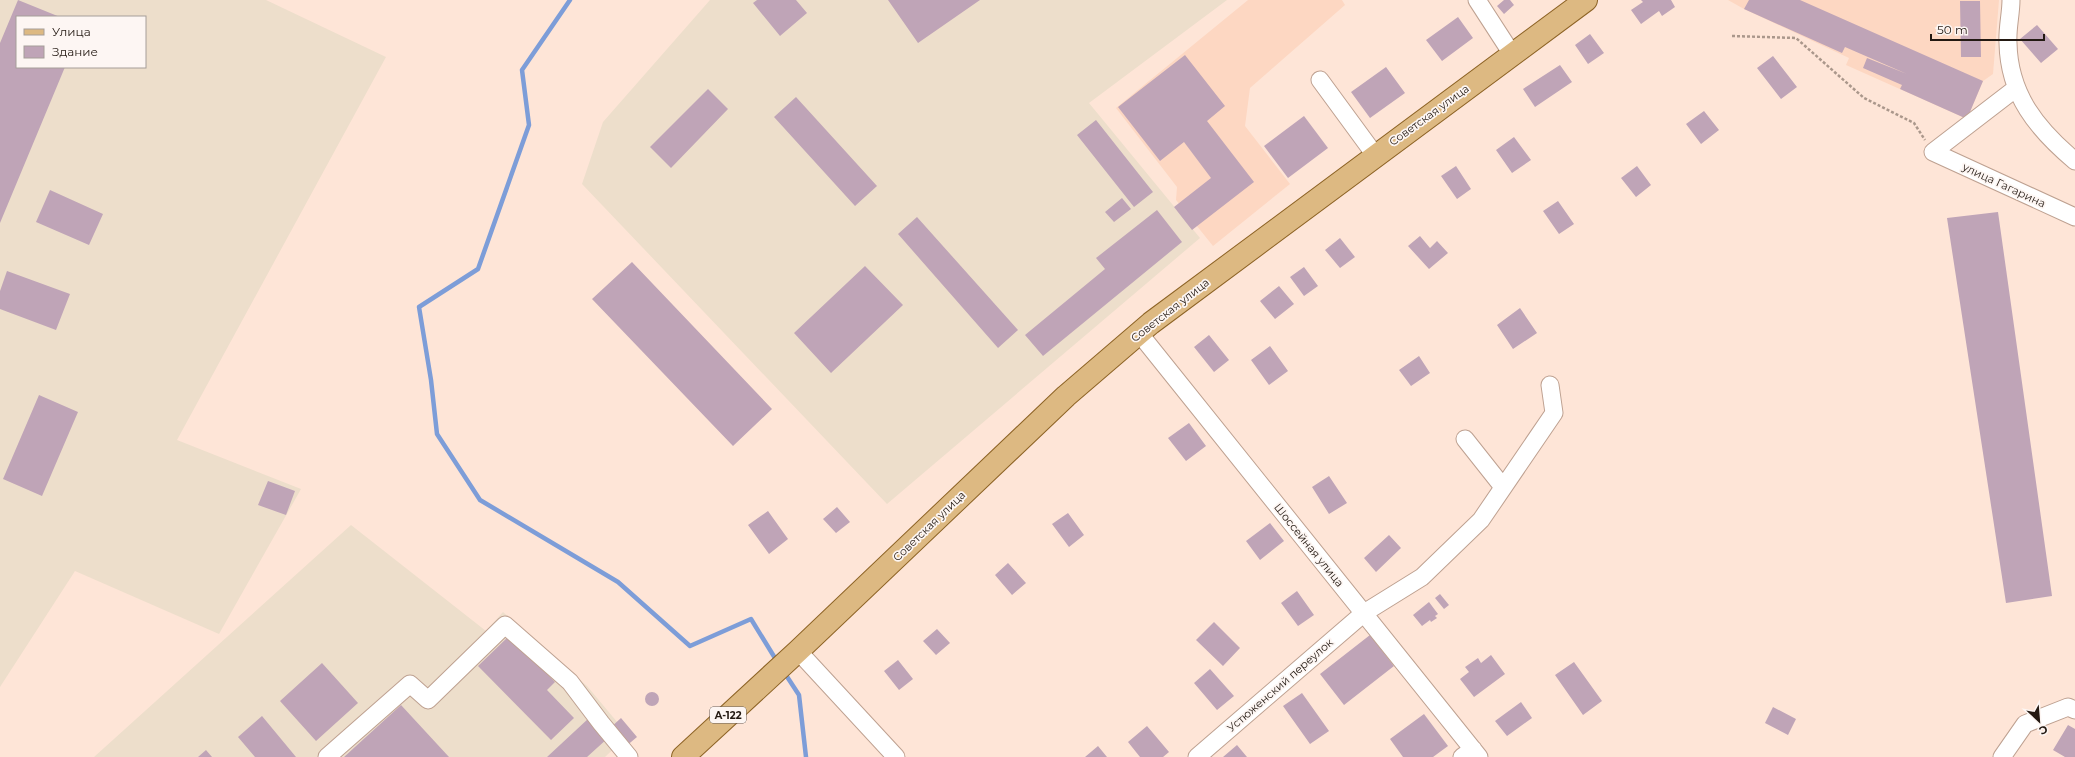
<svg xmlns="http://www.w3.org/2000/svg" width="2075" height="757" viewBox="0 0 2075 757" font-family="Montserrat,sans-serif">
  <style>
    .built { fill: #fdd7c2 }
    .industrial { fill: #eddecb; fill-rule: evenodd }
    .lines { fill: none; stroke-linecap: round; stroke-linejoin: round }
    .stream { stroke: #7d9dd8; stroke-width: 4.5 }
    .building { fill: #bfa4b7 }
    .minor-casing { stroke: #bea191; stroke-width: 19 }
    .major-casing { stroke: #8d6325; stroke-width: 24 }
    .path { stroke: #aa978b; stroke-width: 2.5; stroke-dasharray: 3 2; stroke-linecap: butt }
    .minor { stroke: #fff; stroke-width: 17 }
    .major { stroke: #ddb982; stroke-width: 22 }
    .labels { text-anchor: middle; stroke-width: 3.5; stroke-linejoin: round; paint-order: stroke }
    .shield { fill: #fdf6f3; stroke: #645b56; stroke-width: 1 }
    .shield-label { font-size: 10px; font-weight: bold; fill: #231912 }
    .street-label { font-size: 11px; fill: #231912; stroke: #fdf6f3 }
  </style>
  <rect width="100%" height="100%" fill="#fee5d7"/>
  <!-- built -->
  <path class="built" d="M1248 0H1342L1345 5 1250 88 1245 126 1290 184 1213 246 1176 200 1177 187 1116 108Z
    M1728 0H1999L1993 74 1983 81 1967 119 1846 65 1849 58 1744 9Z"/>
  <!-- industrial -->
  <path class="industrial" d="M0 0H266L386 57 177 440 301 489 219 634 75 571 0 687ZM17 17H145V67H17Z
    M710 0H1227L1089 103 1200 238 887 504 582 184 603 122Z
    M351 525 486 631 503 612 587 686 628 735 605 757H94Z"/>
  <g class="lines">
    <!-- stream -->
    <path class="stream" d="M570 0 522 70 529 125 478 269 419 307 431 380 437 434 480 500 618 582 690 646 751 619 778 663
      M784 672 799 695 806 757"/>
  </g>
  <!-- building -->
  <path class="building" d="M18 0 60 17H17V67H65L0 223V43Z
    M757 0H796L807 13 780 36 753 3Z
    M888 0H980L918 43Z
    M1504 0H1510L1514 5 1504 14 1497 6Z
    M1641 0H1671L1675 7 1662 16 1659 11 1641 24 1631 10 1643 2Z
    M1749 0H1800L1983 81 1967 119 1900 89 1902 85 1863 68 1867 58 1907 74 1845 47 1842 53 1744 9Z
    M1960 1H1980L1981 57H1961Z
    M1458 17 1473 38 1442 61 1426 40Z
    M2037 25 2058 49 2041 63 2020 39Z
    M1590 34 1604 53 1588 64 1575 45Z
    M1185 55 1225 106 1207 121 1254 182 1192 230 1174 207 1211 178 1184 142 1160 161 1118 107Z
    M1773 56 1797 87 1781 99 1757 68Z
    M1560 65 1572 82 1535 107 1523 89Z
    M1386 67 1405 93 1370 118 1351 92Z
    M708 89 728 109 671 168 650 147Z
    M796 97 877 186 855 206 774 117Z
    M1704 111 1719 130 1701 144 1686 124Z
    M1304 116 1328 148 1288 178 1264 146Z
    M1096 120 1153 192 1134 207 1077 135Z
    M1514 137 1531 160 1512 173 1496 150Z
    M1456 166 1471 189 1457 199 1441 176Z
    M1637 166 1651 185 1636 197 1621 178Z
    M50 190 103 214 89 245 36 222Z
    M1122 198 1131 209 1114 222 1105 212Z
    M1558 201 1574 224 1559 234 1543 211Z
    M1157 210 1182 242 1043 356 1025 335 1105 269 1096 258Z
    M1998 212 2052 596 2006 603 1947 218Z
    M917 217 1018 330 998 348 898 234Z
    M1420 236 1430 248 1437 241 1448 253 1429 269 1408 246Z
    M1340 238 1355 257 1340 268 1325 250Z
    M632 262 772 409 733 446 592 299Z
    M865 266 903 305 831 373 794 333Z
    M1304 267 1318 286 1304 296 1290 277Z
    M7 271 70 294 56 330 0 309V291Z
    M1279 286 1294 304 1275 319 1260 301Z
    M1520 308 1537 333 1513 349 1497 325Z
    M1209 335 1229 360 1214 372 1194 347Z
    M1270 346 1288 371 1269 385 1251 360Z
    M1419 356 1430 373 1411 386 1399 370Z
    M39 395 78 412 42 496 3 479Z
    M1189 423 1206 446 1186 461 1168 438Z
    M1329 476 1347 503 1329 514 1312 487Z
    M268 481 295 491 286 515 258 505Z
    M837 507 850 522 836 533 823 519Z
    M768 511 788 539 769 554 748 525Z
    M1068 513 1084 535 1069 547 1052 524Z
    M1270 523 1284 541 1260 560 1246 541Z
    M1389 535 1401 548 1376 572 1364 558Z
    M1008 563 1026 583 1012 595 995 575Z
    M1297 591 1314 615 1298 626 1281 603Z
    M1440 594 1449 605 1444 609 1435 598Z
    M1429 602 1438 614 1435 616 1437 618 1431 622 1430 620 1422 626 1413 615Z
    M1214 622 1240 648 1223 666 1196 640Z
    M937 629 950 643 936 655 923 641Z
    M510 635 555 682 547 690 574 718 551 740 478 666Z
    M1370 635 1394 666 1344 705 1320 674Z
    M1491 655 1505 674 1474 697 1460 679 1469 672 1465 667 1478 658 1481 663Z
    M898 660 913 679 899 690 884 671Z
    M1574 662 1602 701 1583 715 1555 675Z
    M322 663 358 703 316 741 280 701Z
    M1210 669 1234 696 1217 710 1194 683Z
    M645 699a7 7 0 1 1 14 0a7 7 0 1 1-14 0Z
    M1302 693 1329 731 1310 744 1283 706Z
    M1521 702 1532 718 1507 736 1495 721Z
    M401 705 449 757H344Z
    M1773 707 1796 719 1788 735 1765 723Z
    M1424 714 1448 746 1433 757H1403L1390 739Z
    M262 716 296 757H255L238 737Z
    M589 718 608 738 587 757H547Z
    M621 718 637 737 625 747 609 729Z
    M2068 725 2075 729V757H2065L2053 750Z
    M1147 726 1169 752 1163 757H1140L1128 742Z
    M1237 745 1247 757H1223Z
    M1098 746 1107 757H1085Z
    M206 750 212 757H198Z"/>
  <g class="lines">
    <defs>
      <path id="minor" d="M1477 0 1512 54
        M2011 0C2011 14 2007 29 2008 43 2009 95 2037 129 2075 161
        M1320 80 1375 155
        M2015 89 1933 152 2075 217
        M1139 333 1479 757
        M1465 439 1503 487
        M798 651 896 757
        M327 757 410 684 428 700 505 625 570 682 601 723 629 757
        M1197 757 1364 613 1422 577 1481 520 1554 413 1550 385
        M1462 757 1473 749
        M2002 757 2025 724 2068 707 2075 710"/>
      <path id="major" d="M683 757 798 651 1066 396 1151 323 1586 0"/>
    </defs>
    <!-- minor casing -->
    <use href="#minor" class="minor-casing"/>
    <!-- major casing -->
    <use href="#major" class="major-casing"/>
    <!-- path -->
    <path class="path" d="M1732 36 1796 38 1864 98 1914 123 1925 140"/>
    <!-- minor -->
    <use href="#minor" class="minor"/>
    <!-- major -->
    <use href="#major" class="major"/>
  </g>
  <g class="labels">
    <!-- shield labels -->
    <rect class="shield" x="710" y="707" width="36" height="16" rx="3"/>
    <g class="shield-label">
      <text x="728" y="719">А-122</text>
    </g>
    <!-- street labels -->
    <g class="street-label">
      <text transform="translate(1429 115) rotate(-36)" y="4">Советская улица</text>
      <text transform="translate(2004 185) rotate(25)" y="4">улица Гагарина</text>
      <text transform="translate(1170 310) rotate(-38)" y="4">Советская улица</text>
      <text transform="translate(929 526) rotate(-44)" y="4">Советская улица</text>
      <text transform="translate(1309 545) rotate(51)" y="4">Шоссейная улица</text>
      <text transform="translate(1280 685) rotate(-41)" y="4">Устюженский переулок</text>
    </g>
  </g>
  <!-- legend -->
  <rect x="16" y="16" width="130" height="52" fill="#fdf6f3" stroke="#a69e99"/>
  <rect x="24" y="29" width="20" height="6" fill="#ddb982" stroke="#a69e99"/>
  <text x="52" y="36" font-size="12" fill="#231912">Улица</text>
  <rect x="24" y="46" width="20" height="12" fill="#bfa4b7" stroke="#a69e99"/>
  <text x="52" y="56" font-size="12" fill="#231912">Здание</text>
  <!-- north arrow -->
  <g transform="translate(2039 721) rotate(154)" stroke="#fdf6f3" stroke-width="3" paint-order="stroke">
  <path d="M0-3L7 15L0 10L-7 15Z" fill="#231912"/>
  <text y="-6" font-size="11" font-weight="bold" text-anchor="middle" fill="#231912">С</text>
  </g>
  <!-- scale -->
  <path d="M1931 34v6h113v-6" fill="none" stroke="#231912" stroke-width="2"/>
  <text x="1937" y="34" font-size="12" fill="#231912" stroke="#fdf6f3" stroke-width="3" paint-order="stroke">50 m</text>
</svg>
